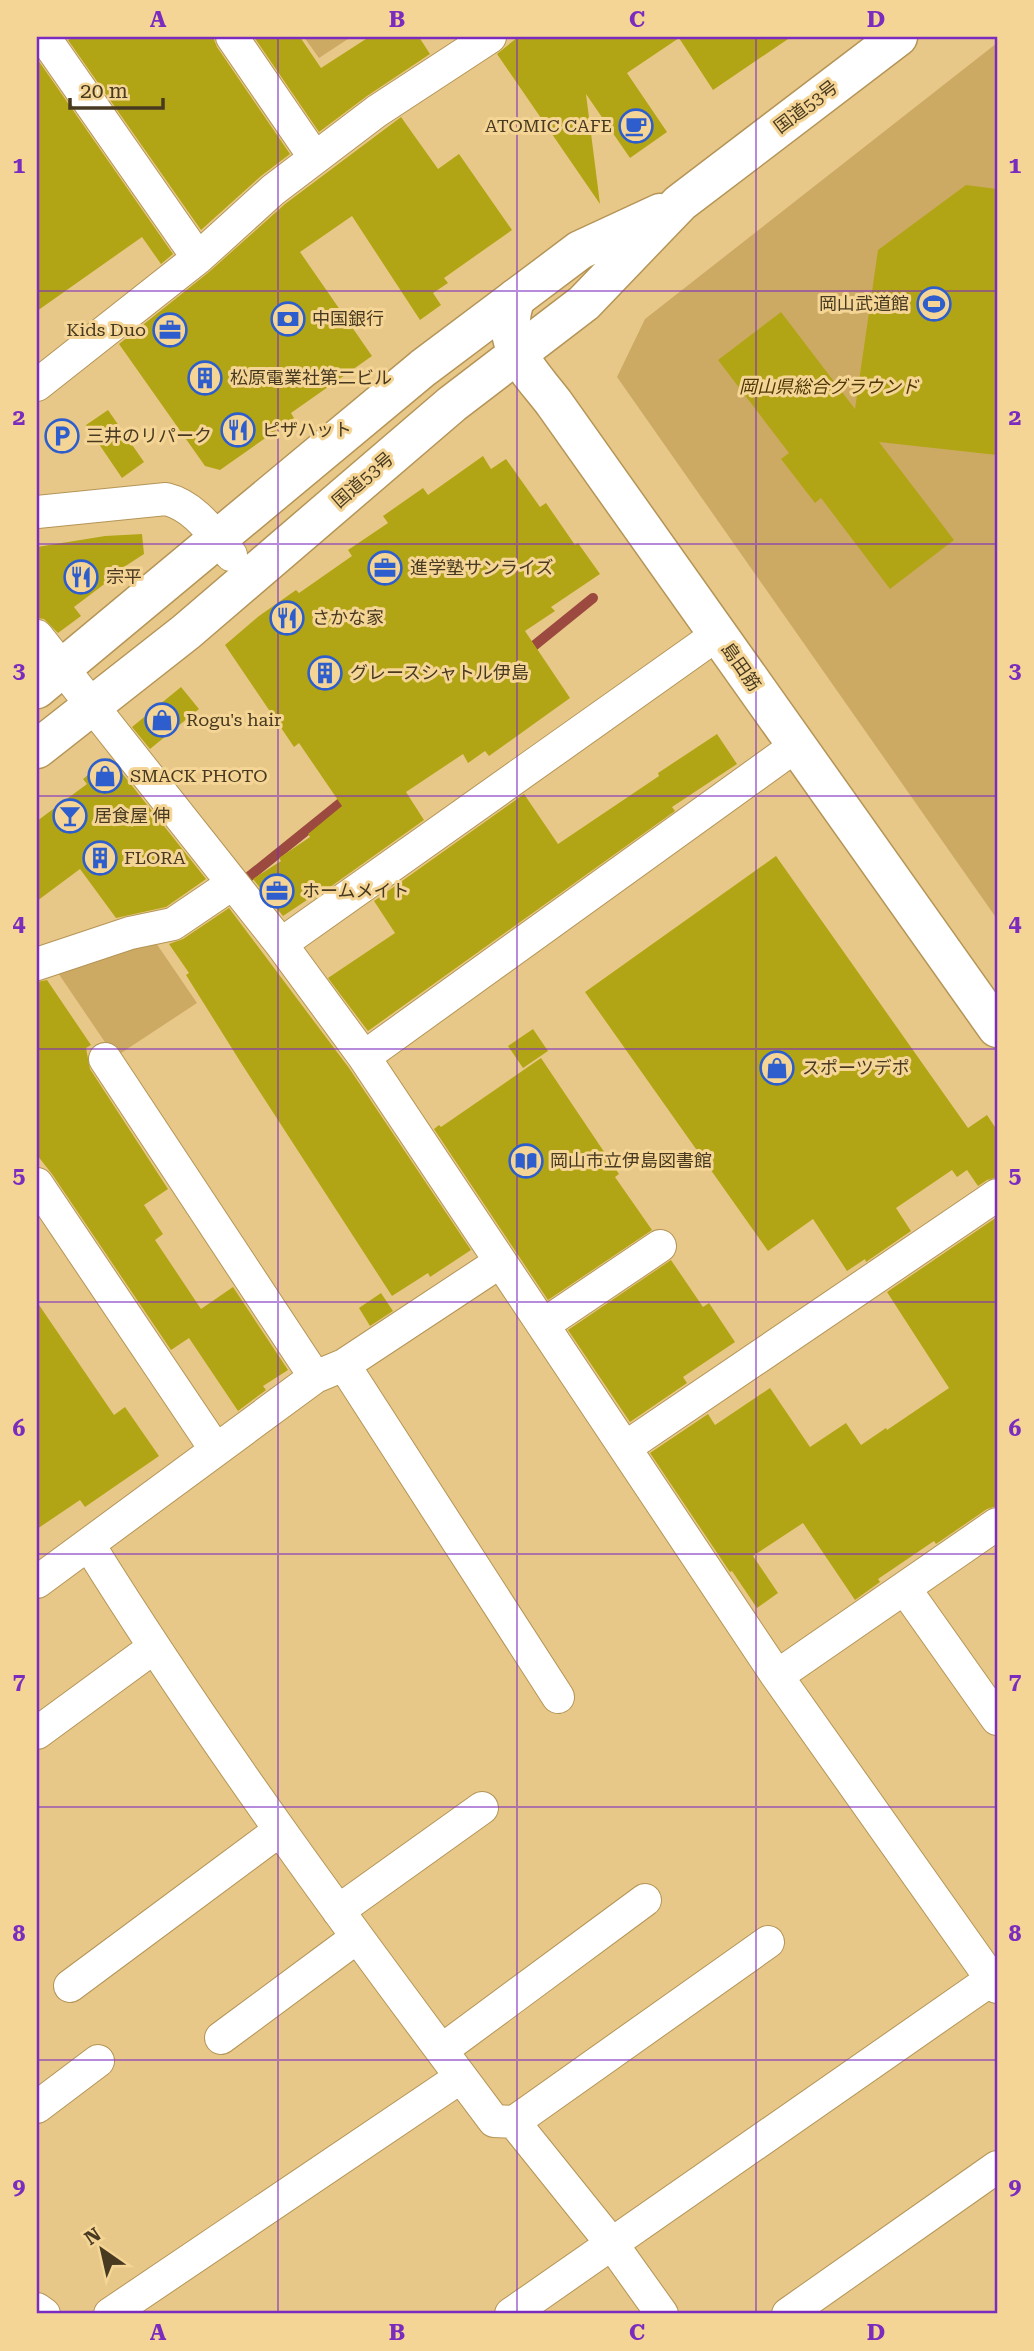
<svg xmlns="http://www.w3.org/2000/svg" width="1034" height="2351" viewBox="0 0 1034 2351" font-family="'Roboto Serif','Noto Sans JP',serif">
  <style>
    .green { fill: #cdaa64 }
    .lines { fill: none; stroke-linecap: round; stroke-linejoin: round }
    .stream { stroke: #9c4940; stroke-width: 10 }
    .building { fill: #b2a515 }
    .minor-casing { stroke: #b49557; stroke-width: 34 }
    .tertiary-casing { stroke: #b49557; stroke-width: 41 }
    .trunk-casing { stroke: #b49557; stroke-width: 41 }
    .minor { stroke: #fff; stroke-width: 32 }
    .tertiary { stroke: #fff; stroke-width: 38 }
    .trunk { stroke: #fff; stroke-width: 38 }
    .grid { fill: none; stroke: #7b2cbf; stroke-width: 2; stroke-opacity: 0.55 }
    .labels { text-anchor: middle; stroke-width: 6; stroke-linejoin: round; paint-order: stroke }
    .street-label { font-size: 18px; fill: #483a20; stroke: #f5d595 }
    .poi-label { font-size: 18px; fill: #483a20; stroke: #f5d595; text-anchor: start }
    .park-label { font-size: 18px; font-style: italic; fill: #4e3804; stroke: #f5d595 }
    .neatline { fill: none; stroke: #7b2cbf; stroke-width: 2.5 }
    .grid-label { font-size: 23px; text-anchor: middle; font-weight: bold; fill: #7b2cbf }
  </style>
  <rect width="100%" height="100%" fill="#e8c888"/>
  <!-- green -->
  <path class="green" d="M304 37H351L319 58Z
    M997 43V919L617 377 645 319Z
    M154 940 197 1003 115 1057 54 967Z"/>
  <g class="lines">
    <!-- stream -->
    <path class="stream" d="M525 653 593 598
      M246 879 348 797"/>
  </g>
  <!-- building -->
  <path class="building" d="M73 37H213L217 47 290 154 261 176 201 230 68 40Z
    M254 37H300L321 68 369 37H419L430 54 367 96 319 132Z
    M518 37H791L713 90 679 38 627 73 667 132 630 158 586 94 600 204 497 54Z
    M38 60 173 254 161 264 142 237 37 311Z
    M401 117 438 169 459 154 512 230 444 278 448 283 433 293 441 305 420 320 352 216 300 252 372 356 291 413 294 418 220 470 205 466 119 344 209 272 285 204Z
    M966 185 997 189V455L879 442 954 540 890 589 821 498 815 503 781 459 789 453 718 360 781 312 855 409 878 250Z
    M108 410 144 462 122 478 86 425Z
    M483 456 491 469 506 459 540 507 546 503 575 545 578 543 600 574 551 607 555 611 525 631 570 698 489 756 485 751 468 763 463 754 406 792 424 820 312 900 310 898 283 916 253 879 281 861 279 858 310 837 308 834 342 806 299 743 294 747 225 645 259 616 296 590 299 593 352 556 348 550 388 523 383 516 423 488 428 495Z
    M142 534 144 554 110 576 111 579 74 607 81 616 58 633 44 619 37 618V547L105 536Z
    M181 687 199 709 150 749 132 727Z
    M717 734 737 764 672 807 675 811 368 1031 328 978 395 933 374 901 524 794 558 844 659 776 658 773Z
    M110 758 206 879 166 907 116 918 80 869 37 901V821L87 784 83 779Z
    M776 856 968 1128 987 1115 997 1130V1177L987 1180 978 1186 967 1170 957 1177 952 1170 896 1208 911 1231 866 1262 865 1259 847 1271 813 1219 768 1251 585 992Z
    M229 908 349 1068 471 1250 430 1277 428 1273 392 1296 243 1066 186 975 189 973 169 944 183 939Z
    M47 980 91 1045 86 1048 90 1069 168 1189 144 1205 163 1234 155 1240 201 1309 233 1287 288 1370 263 1386 266 1390 238 1411 189 1338 171 1350 52 1174 37 1155V982Z
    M533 1029 548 1051 523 1068 508 1046Z
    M541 1058 619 1174 615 1177 652 1230 548 1300 434 1129 439 1125 441 1127Z
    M997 1217V1506L987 1509 936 1544 934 1541 878 1579 880 1582 855 1600 803 1523 753 1556 778 1593 757 1608 732 1571 730 1572 650 1453 708 1414 715 1425 770 1388 810 1447 846 1423 861 1445 886 1428 887 1430 949 1388 887 1292Z
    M671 1260 703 1307 709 1303 735 1342 683 1377 687 1383 630 1422 568 1330Z
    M381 1293 393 1311 370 1326 359 1308Z
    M37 1302 114 1415 125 1407 159 1456 85 1507 80 1500 37 1529Z"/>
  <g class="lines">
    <defs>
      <path id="minor" d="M44 37 198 258
        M232 37 315 158
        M37 385 198 258 273 190 377 111 490 37
        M37 512 166 499C195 506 212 533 231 555
        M37 636 281 944 364 1057 777 1676 997 1987
        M281 944 718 634
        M37 964 130 933 173 924 232 884
        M364 1057 797 745
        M105 1059 315 1377
        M37 1184 216 1450
        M543 1325 660 1246
        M344 1365 558 1697
        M626 1447 997 1195
        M89 1545C213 1744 353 1933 494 2121L514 2122 768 1942
        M37 1582 315 1377 344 1365 500 1262
        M905 1589 997 1719
        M777 1676 997 1524
        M37 1733 153 1648
        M338 1911 482 1808
        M70 1986 280 1830
        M221 2038 356 1938
        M442 2050 645 1900
        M37 2107 98 2061
        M514 2122 612 2244 662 2314
        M37 2309 44 2314
        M110 2314 461 2077
        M511 2314 992 1979
        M788 2314 997 2167"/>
      <path id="tertiary" d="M516 298C498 344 528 369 554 403L997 1028"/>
      <path id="trunk" d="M37 689 423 368 580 250 660 213
        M37 749 186 632 452 404 584 303 680 203 898 37"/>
    </defs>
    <!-- minor casing -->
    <use href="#minor" class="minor-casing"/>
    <!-- tertiary casing -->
    <use href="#tertiary" class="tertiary-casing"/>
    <!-- trunk casing -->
    <use href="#trunk" class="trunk-casing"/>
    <!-- minor -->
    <use href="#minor" class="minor"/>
    <!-- tertiary -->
    <use href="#tertiary" class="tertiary"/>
    <!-- trunk -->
    <use href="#trunk" class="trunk"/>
  </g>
  <!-- grid -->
  <path class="grid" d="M278 37V2314M517 37V2314M756 37V2314M37 291H997M37 544H997M37 796H997M37 1049H997M37 1302H997M37 1554H997M37 1807H997M37 2060H997"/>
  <!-- icons -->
  <defs>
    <symbol id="cafe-ring" viewBox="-11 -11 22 22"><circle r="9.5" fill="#f5d595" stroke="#2e5ecd" stroke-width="1.5"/><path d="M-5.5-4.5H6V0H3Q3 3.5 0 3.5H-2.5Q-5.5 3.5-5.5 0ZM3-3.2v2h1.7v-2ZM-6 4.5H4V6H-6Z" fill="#2e5ecd"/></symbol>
    <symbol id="stadium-ring" viewBox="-11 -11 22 22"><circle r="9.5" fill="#f5d595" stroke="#2e5ecd" stroke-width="1.5"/><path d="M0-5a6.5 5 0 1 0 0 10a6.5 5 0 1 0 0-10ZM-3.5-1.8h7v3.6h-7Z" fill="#2e5ecd"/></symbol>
    <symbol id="bank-ring" viewBox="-11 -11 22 22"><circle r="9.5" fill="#f5d595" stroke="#2e5ecd" stroke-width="1.5"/><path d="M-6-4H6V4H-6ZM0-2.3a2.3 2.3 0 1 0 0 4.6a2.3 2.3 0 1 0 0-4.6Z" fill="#2e5ecd"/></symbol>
    <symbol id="office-ring" viewBox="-11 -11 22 22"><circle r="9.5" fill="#f5d595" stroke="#2e5ecd" stroke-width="1.5"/><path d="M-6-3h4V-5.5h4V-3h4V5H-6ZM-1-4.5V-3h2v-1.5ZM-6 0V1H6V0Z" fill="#2e5ecd"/></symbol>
    <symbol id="building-ring" viewBox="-11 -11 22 22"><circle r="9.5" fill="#f5d595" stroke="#2e5ecd" stroke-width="1.5"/><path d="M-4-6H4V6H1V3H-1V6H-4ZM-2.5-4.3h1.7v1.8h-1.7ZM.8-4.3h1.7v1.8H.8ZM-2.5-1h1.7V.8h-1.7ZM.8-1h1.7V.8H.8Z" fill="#2e5ecd"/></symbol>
    <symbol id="restaurant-ring" viewBox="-11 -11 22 22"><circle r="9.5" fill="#f5d595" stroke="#2e5ecd" stroke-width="1.5"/><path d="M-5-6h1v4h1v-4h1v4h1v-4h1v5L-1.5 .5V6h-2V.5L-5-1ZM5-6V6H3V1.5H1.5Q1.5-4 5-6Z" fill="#2e5ecd"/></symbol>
    <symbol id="parking-ring" viewBox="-11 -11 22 22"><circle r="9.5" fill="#f5d595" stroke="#2e5ecd" stroke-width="1.5"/><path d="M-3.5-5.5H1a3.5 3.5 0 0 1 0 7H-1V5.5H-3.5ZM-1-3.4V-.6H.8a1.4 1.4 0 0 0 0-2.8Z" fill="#2e5ecd"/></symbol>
    <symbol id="shop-ring" viewBox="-11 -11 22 22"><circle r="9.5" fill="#f5d595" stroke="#2e5ecd" stroke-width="1.5"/><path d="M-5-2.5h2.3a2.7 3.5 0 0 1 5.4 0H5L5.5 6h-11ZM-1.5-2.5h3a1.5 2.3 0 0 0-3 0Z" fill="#2e5ecd"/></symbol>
    <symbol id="bar-ring" viewBox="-11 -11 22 22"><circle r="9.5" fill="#f5d595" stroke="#2e5ecd" stroke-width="1.5"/><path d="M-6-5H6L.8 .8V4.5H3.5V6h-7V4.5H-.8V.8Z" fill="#2e5ecd"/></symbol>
    <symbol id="library-ring" viewBox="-11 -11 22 22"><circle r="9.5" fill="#f5d595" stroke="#2e5ecd" stroke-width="1.5"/><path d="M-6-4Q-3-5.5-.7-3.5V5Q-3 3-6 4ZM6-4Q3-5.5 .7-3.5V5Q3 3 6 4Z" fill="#2e5ecd"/></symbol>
  </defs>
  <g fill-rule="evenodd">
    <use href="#cafe-ring" x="617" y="107" width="38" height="38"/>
    <use href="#stadium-ring" x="915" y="285" width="38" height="38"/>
    <use href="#bank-ring" x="269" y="300" width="38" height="38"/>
    <use href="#office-ring" x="151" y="311" width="38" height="38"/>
    <use href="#building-ring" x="186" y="359" width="38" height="38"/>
    <use href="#restaurant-ring" x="219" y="411" width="38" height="38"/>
    <use href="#parking-ring" x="43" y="417" width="38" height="38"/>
    <use href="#office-ring" x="366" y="549" width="38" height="38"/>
    <use href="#restaurant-ring" x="62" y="558" width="38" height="38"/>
    <use href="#restaurant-ring" x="268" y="599" width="38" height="38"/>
    <use href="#building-ring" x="306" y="654" width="38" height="38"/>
    <use href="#shop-ring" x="143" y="701" width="38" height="38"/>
    <use href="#shop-ring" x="86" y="757" width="38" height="38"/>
    <use href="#bar-ring" x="51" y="797" width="38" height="38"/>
    <use href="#building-ring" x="81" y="839" width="38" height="38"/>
    <use href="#office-ring" x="258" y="872" width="38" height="38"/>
    <use href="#shop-ring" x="758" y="1049" width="38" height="38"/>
    <use href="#library-ring" x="507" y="1142" width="38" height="38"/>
  </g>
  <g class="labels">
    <!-- street labels -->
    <g class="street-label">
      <text transform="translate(806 107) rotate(-37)" y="6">国道53号</text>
      <text transform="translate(363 480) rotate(-41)" y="6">国道53号</text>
      <text transform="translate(741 667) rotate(55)" y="6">島田筋</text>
    </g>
    <!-- poi labels -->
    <g class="poi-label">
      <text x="612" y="132" text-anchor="end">ATOMIC CAFE</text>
      <text x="909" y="310" text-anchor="end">岡山武道館</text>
      <text x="312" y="325">中国銀行</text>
      <text x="146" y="336" text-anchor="end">Kids Duo</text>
      <text x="230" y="384">松原電業社第二ビル</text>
      <text x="262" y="436">ピザハット</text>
      <text x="86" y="442">三井のリパーク</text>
      <text x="410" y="574">進学塾サンライズ</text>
      <text x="106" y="583">宗平</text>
      <text x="312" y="624">さかな家</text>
      <text x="350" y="679">グレースシャトル伊島</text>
      <text x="186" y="726">Rogu's hair</text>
      <text x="130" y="782">SMACK PHOTO</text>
      <text x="94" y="822">居食屋 伸</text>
      <text x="124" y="864">FLORA</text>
      <text x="302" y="897">ホームメイト</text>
      <text x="802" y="1074">スポーツデポ</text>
      <text x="550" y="1167">岡山市立伊島図書館</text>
    </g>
    <!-- park labels -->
    <g class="park-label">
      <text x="829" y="393">岡山県総合グラウンド</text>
    </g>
  </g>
  <!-- border -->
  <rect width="1034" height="2351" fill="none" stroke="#f5d595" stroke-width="77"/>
  <!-- north arrow -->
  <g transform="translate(102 2250) rotate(326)" stroke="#f5d595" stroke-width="5" paint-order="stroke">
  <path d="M0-5L12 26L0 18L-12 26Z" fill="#483a20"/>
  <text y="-10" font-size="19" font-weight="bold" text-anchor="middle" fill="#483a20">N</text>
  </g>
  <!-- scale -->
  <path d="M70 98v10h93v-10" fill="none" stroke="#483a20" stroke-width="3.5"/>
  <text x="80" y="98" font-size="21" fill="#483a20" stroke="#f5d595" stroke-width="5" paint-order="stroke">20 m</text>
  <rect x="38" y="38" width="958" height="2274" class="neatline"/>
  <g class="grid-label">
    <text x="158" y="27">A</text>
    <text x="397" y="27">B</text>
    <text x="637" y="27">C</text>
    <text x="876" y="27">D</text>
    <text x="19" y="173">1</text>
    <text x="1015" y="173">1</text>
    <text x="19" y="425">2</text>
    <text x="1015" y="425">2</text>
    <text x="19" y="678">3</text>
    <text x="1015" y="678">3</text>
    <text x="19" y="931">4</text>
    <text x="1015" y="931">4</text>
    <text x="19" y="1183">5</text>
    <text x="1015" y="1183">5</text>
    <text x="19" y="1436">6</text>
    <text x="1015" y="1436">6</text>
    <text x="19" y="1689">7</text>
    <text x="1015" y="1689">7</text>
    <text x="19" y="1941">8</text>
    <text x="1015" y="1941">8</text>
    <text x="19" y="2194">9</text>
    <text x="1015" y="2194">9</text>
    <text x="158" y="2340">A</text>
    <text x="397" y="2340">B</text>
    <text x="637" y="2340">C</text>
    <text x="876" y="2340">D</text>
  </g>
</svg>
